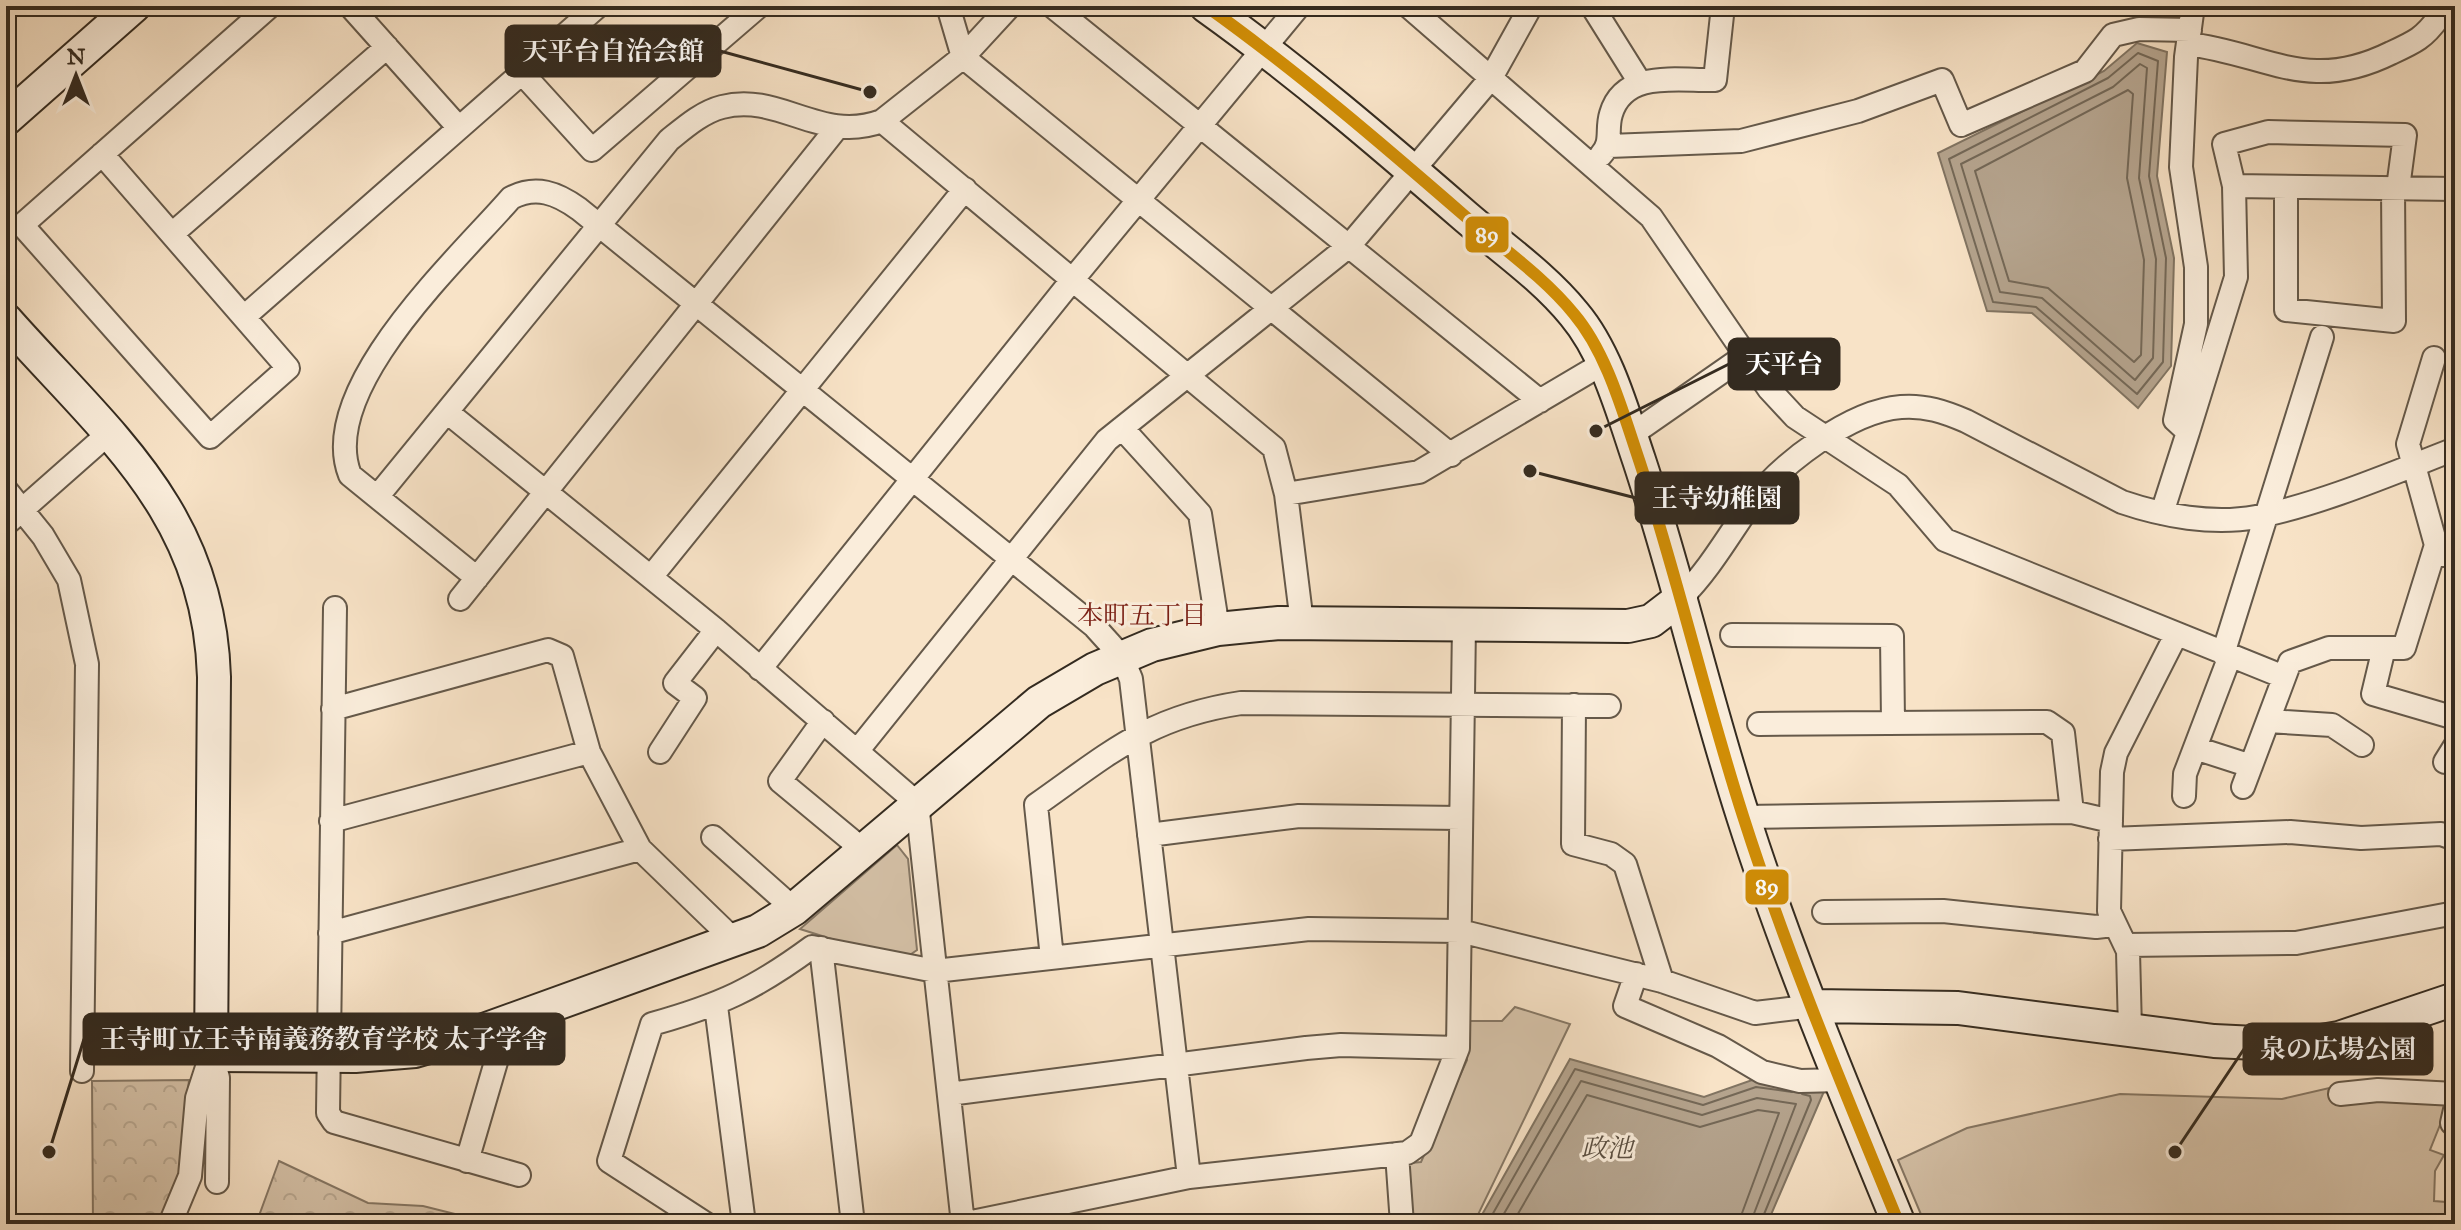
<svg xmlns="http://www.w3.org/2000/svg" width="2461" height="1230" viewBox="0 0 2461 1230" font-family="'IM FELL Great Primer','Noto Serif JP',serif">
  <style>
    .forest { fill: url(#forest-crowns); stroke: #867866; stroke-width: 2 }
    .green { fill: #d7c4ab; stroke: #867866; stroke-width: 2 }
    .water { fill: #b5a48e; stroke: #817462; stroke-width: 2 }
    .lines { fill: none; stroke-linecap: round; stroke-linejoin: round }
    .shore { stroke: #746857; stroke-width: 2 }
    .street-casing { stroke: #65594a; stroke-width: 26 }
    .secondary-casing { stroke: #342b20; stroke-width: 36 }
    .street { stroke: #faeddb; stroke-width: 22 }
    .secondary { stroke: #faeddb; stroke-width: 32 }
    .bus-1-casing { stroke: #faeddb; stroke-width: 18 }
    .bus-1 { stroke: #d08d06; stroke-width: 12 }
    .labels { text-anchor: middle; stroke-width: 6; stroke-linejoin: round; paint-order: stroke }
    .neighbourhood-label { font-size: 26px; fill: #7a1f14; stroke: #faeddb }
    .water-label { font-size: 26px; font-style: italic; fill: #5b4f41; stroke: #faeddb }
    .leader { fill: none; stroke: #342b20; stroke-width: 3 }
    .callout-dot { fill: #342b20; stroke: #faeddb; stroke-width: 3 }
    .callout { fill: #342b20; stroke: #342b20; stroke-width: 3 }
    .callout-label { font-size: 26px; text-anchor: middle; font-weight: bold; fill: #fff }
    .line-badge { stroke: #faeddb; stroke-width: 3 }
    .badge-label { font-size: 22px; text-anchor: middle; font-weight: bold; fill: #fff }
  </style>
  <defs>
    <pattern id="forest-crowns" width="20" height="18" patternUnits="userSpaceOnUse" patternTransform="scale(2)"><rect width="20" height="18" fill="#d7c4ab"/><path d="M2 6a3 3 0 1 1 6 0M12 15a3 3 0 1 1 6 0" fill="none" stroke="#b9a993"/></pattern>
  </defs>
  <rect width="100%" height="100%" fill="#f8e3c7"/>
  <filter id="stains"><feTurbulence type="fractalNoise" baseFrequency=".0025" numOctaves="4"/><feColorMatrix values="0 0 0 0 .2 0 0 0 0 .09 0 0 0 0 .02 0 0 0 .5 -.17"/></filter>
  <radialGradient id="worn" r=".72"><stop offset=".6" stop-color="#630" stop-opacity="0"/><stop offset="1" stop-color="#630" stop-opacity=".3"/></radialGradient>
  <!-- forest -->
  <path class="forest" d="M189 1080 179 1175 163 1224H93L92 1081Z
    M279 1161 368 1203 423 1206 495 1224H256Z"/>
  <!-- green -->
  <path class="green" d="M897 845 908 859 917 950 901 961 800 929Z
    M1515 1007 1570 1024 1474 1223 1405 1213 1400 1164 1421 1162 1467 1060 1466 1021H1502Z
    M2338 1086 2380 1096 2450 1100 2430 1150 2444 1155 2435 1171 2434 1201 2446 1202V1224H1925L1898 1160 1967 1128 2120 1094 2282 1099Z"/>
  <!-- water -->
  <path class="water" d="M2137 43 2167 52 2157 176 2174 258 2171 366 2138 408 2032 313 1987 311 1938 153 2104 71Z
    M1570 1059 1704 1097 1755 1079 1825 1089 1767 1224H1481L1479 1220Z"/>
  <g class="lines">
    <!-- shore -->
    <path class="shore" d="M2138 53 2158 61 2149 176 2166 258 2163 362 2137 394 2036 307 1993 302 1949 159 2108 78Z
      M2140 64 2147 68 2139 178 2156 259 2153 358 2135 380 2042 298 2000 292 1961 164 2113 87Z
      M2128 90 2133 94 2127 178 2144 260 2141 355 2134 362 2048 288 2009 281 1975 171Z
      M1487 1224 1575 1069 1703 1105 1756 1087 1792 1092
      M1498 1224 1581 1081 1702 1115 1757 1098 1796 1104 1750 1224
      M1512 1224 1587 1095 1700 1127 1758 1110 1779 1113 1738 1224
      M1760 1224 1811 1100 1810 1096 1802 1094"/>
    <defs>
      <path id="street" d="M350 6 459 128
        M948 6 963 57 1451 455
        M1052 6 1540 401
        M1408 6 1651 217 1769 389 1795 417 1898 485 1945 540 2284 677
        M1592 6 1639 81
        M2188 44C2268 54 2308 94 2391 53 2415 42 2424 38 2439 17L2437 6
        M522 73 592 150 759 6
        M882 121 1274 448 1286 494 1302 623
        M1609 146 1741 141 1858 111 1942 80 1961 125 2085 71 2113 35 2139 29 2190 30
        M102 154 288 368 210 437 22 225 270 6
        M1601 155C1613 142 1606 130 1611 114 1624 69 1679 81 1715 80L1723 6
        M2234 186 2455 189
        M2286 187V310L2394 321 2393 188
        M172 234 387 47
        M244 317 598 6
        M447 412 716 630 917 803 963 1224
        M1122 428 1200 514 1218 629
        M2188 432 2236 277 2234 186 2224 144 2268 132 2405 135 2398 188
        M1631 435 1746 355
        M6 490 43 536 69 580 87 664 82 1071
        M1286 494 1419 472 1602 364
        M377 497 669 140C684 128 702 112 722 107 780 92 820 144 882 121L963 57 1010 6
        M2162 513 2188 432 2175 420 2196 324V267L2181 167 2186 57 2193 6
        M6 524 108 434
        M2434 554 2455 556
        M651 577 965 189
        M477 578 350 475C316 389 458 259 511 198 536 185 557 193 579 209L1094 626 1122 657 1131 679 1189 1177
        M1681 598C1709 570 1727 538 1750 505 1780 464 1850 411 1901 407 1925 405 1945 412 1966 421L2122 502C2163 516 2213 525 2256 517 2321 504 2393 473 2455 449
        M460 599 836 129
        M335 608 328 1113 334 1122 519 1175
        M1732 635 1892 636 1893 723
        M2384 648 2373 694 2455 718
        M2223 654 2322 337
        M760 669 1073 279 1299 6
        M1574 705 1573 844 1611 854 1625 864 1662 981
        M333 709 548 650 562 656 589 752 640 849 734 940
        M823 721 780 781 862 849
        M2268 721 2332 725 2362 745
        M1759 724 2047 722 2063 733 2072 812
        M2195 748 2251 766
        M858 750 1107 440 1349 246 1491 78 1531 6
        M660 752 695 698 675 683 716 630
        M2445 762 2455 746
        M2243 787 2290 662 2329 648H2404L2436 545 2408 444 2434 358
        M2184 796 2185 774 2230 656
        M1743 817 2072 812 2111 821
        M331 821 589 752
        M1149 835 1299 816 1461 818
        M713 837 794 909
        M2110 839 2290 832 2361 838 2441 834 2455 839
        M1824 912 1943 911 2096 927 2113 925
        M330 933 640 849
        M2126 945 2296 943 2455 913
        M821 948 853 1224
        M1052 958 1036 805C1110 753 1148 717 1241 703L1609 706
        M1636 974 1625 1006 1718 1046 1762 1072 1800 1081 1841 1080
        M716 1006 744 1224
        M2130 1030 2128 951 2109 911 2112 772 2116 753 2176 635
        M212 1056 218 1078 217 1182
        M949 1094 1306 1048 1341 1045 1458 1048
        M2340 1094 2378 1090 2455 1094
        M2452 1123 2455 1110
        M1397 1154 1402 1224
        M467 1161 508 1021
        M170 1224 190 1176 197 1098 211 1055
        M706 1224 609 1161 652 1024C720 1005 755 989 812 947L935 971 1309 929 1460 931 1662 981 1755 1013 1813 1006
        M962 1224 1189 1177 1407 1153 1421 1143 1458 1048 1464 625"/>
      <path id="secondary" d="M1206 6C1297 71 1382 144 1466 217 1502 248 1544 277 1574 314 1607 353 1623 413 1639 460 1678 578 1705 698 1743 816 1787 954 1844 1090 1899 1224
        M6 119 134 6
        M6 320C108 435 209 512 214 677L211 1055 355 1056 415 1051 470 1035 758 931 794 909 1039 702 1095 669 1152 645 1218 629 1279 623 1628 626 1651 621 1681 598
        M1813 1006 1958 1008 2214 1041 2298 1045 2339 1038 2455 999"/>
    </defs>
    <!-- street casing -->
    <use href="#street" class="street-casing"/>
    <!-- secondary casing -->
    <use href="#secondary" class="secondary-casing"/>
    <!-- street -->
    <use href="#street" class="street"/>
    <!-- secondary -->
    <use href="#secondary" class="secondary"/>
    <defs>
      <path id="bus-1" d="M1206 6C1297 71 1382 144 1466 217 1502 248 1544 277 1574 314 1607 353 1623 413 1639 460 1678 578 1705 698 1743 816 1787 954 1844 1090 1899 1224"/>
    </defs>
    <!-- bus-1 casing -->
    <use href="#bus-1" class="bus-1-casing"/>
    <!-- bus-1 -->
    <use href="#bus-1" class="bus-1"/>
  </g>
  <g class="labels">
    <!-- neighbourhood labels -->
    <g class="neighbourhood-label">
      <text x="1142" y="624">本町五丁目</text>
    </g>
    <!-- water labels -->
    <g class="water-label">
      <text x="1607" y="1157">政池</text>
    </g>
  </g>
  <!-- callouts -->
  <path class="leader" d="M870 92L720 51M1596 431L1729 364M1530 471L1636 498M49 1152L84 1039M2175 1152L2244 1049"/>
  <g class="callout-dot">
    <circle cx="870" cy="92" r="8"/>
    <circle cx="1596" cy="431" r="8"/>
    <circle cx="1530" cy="471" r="8"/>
    <circle cx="49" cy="1152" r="8"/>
    <circle cx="2175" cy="1152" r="8"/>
  </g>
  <g class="callout">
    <rect x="506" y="26" width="214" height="50" rx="8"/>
    <rect x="1729" y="339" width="110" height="50" rx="8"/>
    <rect x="1636" y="473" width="162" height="50" rx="8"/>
    <rect x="84" y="1014" width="480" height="50" rx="8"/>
    <rect x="2244" y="1024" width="188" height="50" rx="8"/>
  </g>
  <g class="callout-label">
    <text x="613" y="60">天平台自治会館</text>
    <text x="1784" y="373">天平台</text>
    <text x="1717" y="507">王寺幼稚園</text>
    <text x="324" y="1048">王寺町立王寺南義務教育学校 太子学舎</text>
    <text x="2338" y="1058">泉の広場公園</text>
  </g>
  <g class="line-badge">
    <rect x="1464" y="215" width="46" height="39" rx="8" fill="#d08d06"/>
    <rect x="1744" y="868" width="46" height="38" rx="8" fill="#d08d06"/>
  </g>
  <g class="badge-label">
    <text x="1487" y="242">89</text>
    <text x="1767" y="894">89</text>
  </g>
  <!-- margin -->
  <rect width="2461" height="1230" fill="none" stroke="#f8e3c7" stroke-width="32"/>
  <rect x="8" y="8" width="2445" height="1214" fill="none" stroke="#342b20" stroke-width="4"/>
  <rect x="16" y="16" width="2429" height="1198" fill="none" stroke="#342b20" stroke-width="2"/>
  <!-- north arrow -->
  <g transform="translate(76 76)" stroke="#faeddb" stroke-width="6" paint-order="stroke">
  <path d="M0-6L14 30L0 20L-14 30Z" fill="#342b20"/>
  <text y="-12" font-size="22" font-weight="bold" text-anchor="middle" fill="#342b20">N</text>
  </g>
  <rect width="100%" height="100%" filter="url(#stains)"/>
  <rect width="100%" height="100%" fill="url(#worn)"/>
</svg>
